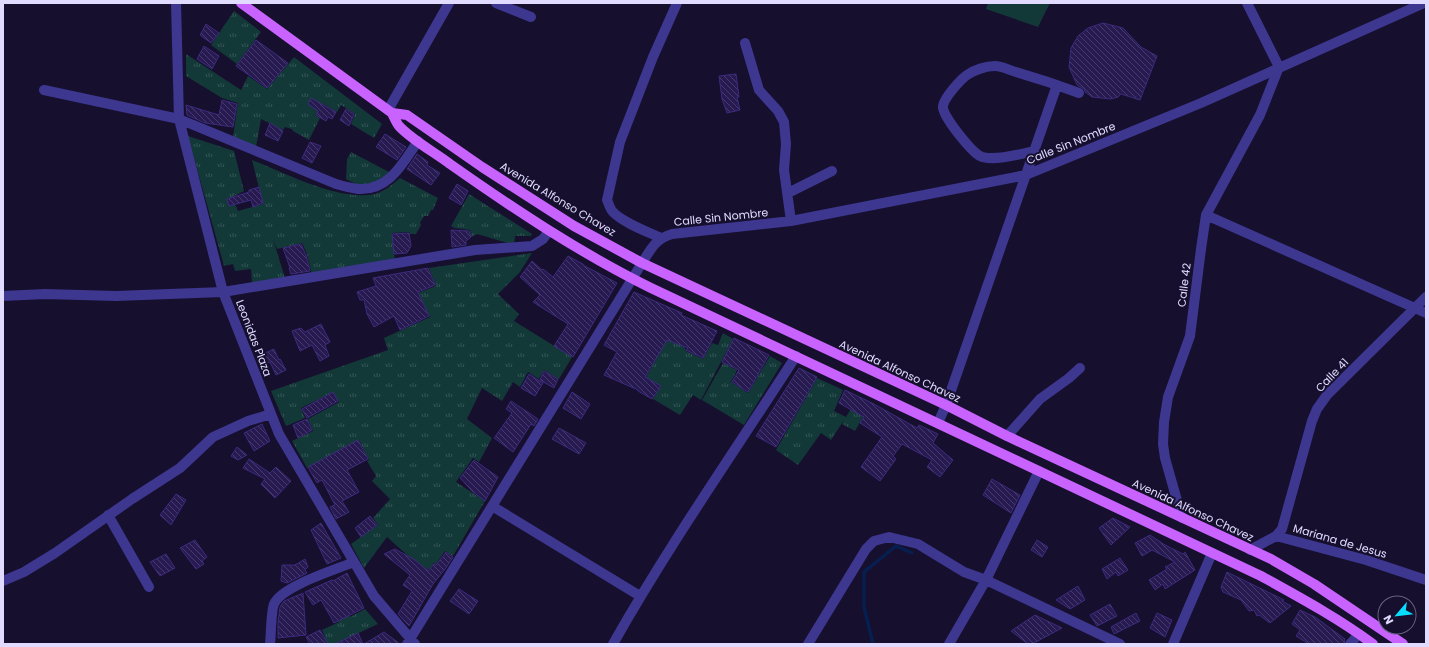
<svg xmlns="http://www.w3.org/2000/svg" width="1429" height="647" viewBox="0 0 1429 647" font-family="Poppins,sans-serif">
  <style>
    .grass { fill: url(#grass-tufts) }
    .garden { fill: #123938 }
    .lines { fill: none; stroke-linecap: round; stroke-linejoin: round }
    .stream { stroke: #061f50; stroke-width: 3.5 }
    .building { fill: url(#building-back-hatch); stroke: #3d2a7e }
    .minor { stroke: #3d3790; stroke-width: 10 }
    .major { stroke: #c963ff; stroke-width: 10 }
    .labels { text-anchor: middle; stroke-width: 4; stroke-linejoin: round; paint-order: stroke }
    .street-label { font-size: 11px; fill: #e1dcff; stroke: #160f2e }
  </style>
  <defs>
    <pattern id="grass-tufts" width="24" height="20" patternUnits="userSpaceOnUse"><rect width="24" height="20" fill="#123938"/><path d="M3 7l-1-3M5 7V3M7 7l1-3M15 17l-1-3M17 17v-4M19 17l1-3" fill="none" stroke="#345556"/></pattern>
    <pattern id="building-back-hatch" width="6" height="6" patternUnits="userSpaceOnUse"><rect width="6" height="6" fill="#271a51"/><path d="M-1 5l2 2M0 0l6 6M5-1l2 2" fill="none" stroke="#463b6b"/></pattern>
  </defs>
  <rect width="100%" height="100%" fill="#160f2e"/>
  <!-- grass -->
  <path class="grass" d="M234 11 261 32 237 64 211 45Z
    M186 54 241 90 248 76 267 89 294 57 382 124 374 138 351 124 355 114 341 105 337 112 323 104 315 115 320 118 309 140 293 131 292 129 285 127 283 130 261 119 256 147 233 137 238 103 222 98 186 76Z
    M188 136 234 151 244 191 232 197 238 211 263 204 252 160C285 173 340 202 375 194 385 191 393 184 400 178L438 198 433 210H431L428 216H424L420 223 421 225 416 234H410L409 232 392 233 395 262 312 275 307 254 302 243 277 249 273 239 285 278 252 283 251 269 235 271 233 264 224 266Z
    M351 152 389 172 383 186 366 189 346 179 347 159Z
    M469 194 532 234 531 236H515L514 245 477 234 471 237 470 230 454 228 451 226Z
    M532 253 520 272 498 294 519 314 514 321 572 357 559 379 544 370 539 379 528 372 520 387 513 382 502 401 482 388 467 419 492 438 479 462 473 458 456 482 485 501 453 556 445 551 436 564 434 563 428 570 406 554 387 537 364 568 351 544 378 525 373 518 390 499 372 481 376 476 367 461 369 460 359 440 307 468 292 441 313 431 308 419 339 402 333 392 301 408 305 418 286 426 271 391 388 350 384 338 430 317 418 293 436 286 429 268Z
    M723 333 733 339 701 400 693 395 680 415 653 399 661 386 646 377 667 340 684 346 686 351 703 359 712 343 718 345Z
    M770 356 782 363 744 425 702 400 723 363 737 370 731 382 748 393Z
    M817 378 843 390 834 411 846 417 858 397 871 403 855 431 842 424 844 420 831 440 821 433 798 465 776 450Z
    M339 597 350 617 365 609 378 624 335 644H309L325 637 322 630 339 622 329 602Z"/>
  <!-- garden -->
  <path class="garden" d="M988 3H1050L1038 27 986 9Z"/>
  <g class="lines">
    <!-- stream -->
    <path class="stream" d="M873 644 864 607V572L896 546 912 553"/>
  </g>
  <!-- building -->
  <path class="building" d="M1103 23 1123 28 1141 47 1157 56 1140 100 1121 94 1118 97 1111 99 1092 97 1085 92 1084 89 1077 85 1069 67 1071 48 1078 36 1088 28Z
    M206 24 219 33 211 43 200 35Z
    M256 40 288 63 267 88 236 66Z
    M204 46 219 56 212 69 197 59Z
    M736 74 739 97H737L740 110 727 113 722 99 719 76Z
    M311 98 336 112 332 119 328 117 326 121 316 115 318 111 308 104Z
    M222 100 237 104 233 127 205 123 187 115 186 105 219 115Z
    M346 109 354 114 349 126 340 120Z
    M270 123 283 131 278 141 265 135Z
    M385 134 406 147 397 160 376 147Z
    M310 142 321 146 312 163 302 158Z
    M417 154 428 162 427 165 440 173 431 185 407 169Z
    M457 184 468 191 461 205 449 198Z
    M259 187 263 203 253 207 251 200 229 206 227 199 249 192V190Z
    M451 230 469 231 471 237 466 241V245L452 247Z
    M409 233 411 246 407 253 394 254 392 234Z
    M301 244 306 255 310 271 291 274 289 268H290L283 248Z
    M568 256 583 264V265L617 283 573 357 554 346 568 324 533 302 540 295 520 277 532 261 542 270 543 269 553 277Z
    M428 268 435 285 418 292 429 316 400 330 394 316 374 327 367 314 364 300H360L357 292 376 286 373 278Z
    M634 292 682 313 681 315 717 331 703 358 686 350 688 348 667 340 645 377 661 386 652 399 638 391V390L604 375 617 352 604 345Z
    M321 324 330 342 325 345 329 356 320 361 312 345 300 351 292 331 301 328 305 332Z
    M734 338 769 355 748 392 732 382 739 370 722 362Z
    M274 349 279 360 280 359 286 370 276 375 270 362 260 366 256 357Z
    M799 368 817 377 776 447 756 436Z
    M544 371 558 379 554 388 540 380Z
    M529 374 543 383 535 396 521 388Z
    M845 390 872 403 917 428 919 425 938 434 933 443 953 460 940 477 927 467 932 460 902 444 893 456 896 459 880 481 861 467 882 437 860 423 864 417 839 403Z
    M333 392 338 401 307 418 302 409Z
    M572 392 590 404 581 419 563 408Z
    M511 401 538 419 534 426 531 424 513 452 494 438 512 413 506 409Z
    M307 419 312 430 298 438 293 425Z
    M262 424 270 441 254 451 244 433Z
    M559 428 586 443 579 454 552 439Z
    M358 440 368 459 347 470 359 492 342 501 349 512 336 519 330 507 335 505 322 480 317 483 308 467Z
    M237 447 247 455 238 460 231 456Z
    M249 459 270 473 276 467 291 481 275 498 261 484 265 479 243 468Z
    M474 460 498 477 485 501 472 491 460 478Z
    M992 479 1020 495 1011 513 983 495Z
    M176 494 186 500 171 525 160 515Z
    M370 516 377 525 361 537 355 528Z
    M1113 518 1130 527 1111 545 1099 528Z
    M321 523 341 558 327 564 311 530Z
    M1150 535 1165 545 1183 554 1185 552 1195 570 1165 589 1163 584 1155 590 1149 580 1167 569 1165 567 1175 562 1152 550 1142 556 1135 543Z
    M195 540 207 557 202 561 204 564 196 569 180 548Z
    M1037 540 1048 547 1042 557 1031 550Z
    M395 549 415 560 428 571 434 564 436 565 446 552 453 557 446 568 433 584 409 626 398 614 412 591 403 585 410 575 384 554Z
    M166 554 175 568 160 576 150 562Z
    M1120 558 1128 570 1118 576 1116 572 1107 579 1102 569Z
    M305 559 308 567 305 570 307 573 287 583 281 581 282 565H295Z
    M1227 572 1284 600 1282 601 1291 606 1270 623 1259 615 1257 616 1254 610 1249 611 1241 600 1223 592 1221 587Z
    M347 573 364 608 334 623 321 600 313 605 305 592 332 580 333 581Z
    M1078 586 1085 600 1070 609 1056 600Z
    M459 589 478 601 469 614 450 601Z
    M303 593 306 635 278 638V623L280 607 284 601Z
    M1110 604 1117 616 1097 626 1090 615Z
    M1300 610 1315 617 1345 639 1344 644H1309L1296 636 1300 630 1292 624Z
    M1136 613 1140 621 1114 634 1111 627Z
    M1157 613 1172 620 1165 637 1150 628Z
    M1035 615 1062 628 1032 644H1028L1011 631Z
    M320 630 328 644H310L306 637Z
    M384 632 400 644H364Z
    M358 633 363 644H335Z"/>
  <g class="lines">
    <!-- minor -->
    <path class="minor" d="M176 3 179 119 223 292 279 434 374 596 415 644
      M496 3 531 17
      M1247 3 1279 67
      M745 43 759 90 778 111 784 122 786 144 784 170 791 221
      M44 90 179 119 336 184C343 186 351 188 358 189 389 191 403 163 418 141
      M388 110 449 3
      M1034 151C1021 154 992 162 980 156 972 152 941 115 943 106 944 98 960 80 967 75 974 70 986 66 995 66 1002 66 1009 70 1016 72 1037 78 1058 85 1079 93
      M788 193 832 171
      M1206 215 1426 313
      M661 238C648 232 622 222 613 212 610 209 609 204 607 200L620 142 653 57 677 3
      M3 296 45 294 116 296 223 292 475 250 532 246 543 239 549 231
      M938 423 946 405 1057 85
      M1007 436 1040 399 1069 378 1080 368
      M492 506 640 596
      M108 515 149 587
      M1182 518 1165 458 1163 444 1164 422 1168 397 1190 336 1201 249 1206 215 1260 115 1279 67
      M1276 536 1366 560 1426 580
      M1250 550 1276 536 1282 529 1312 421 1317 409 1327 395 1426 297
      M3 581 24 572 55 553 132 499 180 468 213 437 248 421 271 414
      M270 644C271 636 271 611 274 604 282 586 335 570 354 562
      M407 644 642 263C651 249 655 239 672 234L791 221 1026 175 1201 103 1424 3
      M613 644C669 545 734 452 796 356
      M808 644 866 549 874 541 889 537 918 544 964 572 986 580 1120 644
      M949 644 986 580 1039 471
      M1173 644 1212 553
      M1350 644 1359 634"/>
    <!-- major -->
    <path class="major" d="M241 3 392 113 407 115 482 167 574 226 642 263 946 405 1007 436 1271 559 1314 584 1403 644
      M392 113C394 117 396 122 399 126 412 140 434 152 450 164 514 209 580 253 651 288L1261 576C1299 597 1338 618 1373 644"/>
  </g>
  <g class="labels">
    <!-- street labels -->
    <g class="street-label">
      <text transform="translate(1071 143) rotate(-22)" y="4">Calle Sin Nombre</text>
      <text transform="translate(558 199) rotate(31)" y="4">Avenida Alfonso Chavez</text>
      <text transform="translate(721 217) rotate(-6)" y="4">Calle Sin Nombre</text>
      <text transform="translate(1184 285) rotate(-83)" y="4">Calle 42</text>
      <text transform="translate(254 338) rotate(69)" y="4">Leonidas Plaza</text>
      <text transform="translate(900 371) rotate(25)" y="4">Avenida Alfonso Chavez</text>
      <text transform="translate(1332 375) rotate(-46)" y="4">Calle 41</text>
      <text transform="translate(1193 510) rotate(25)" y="4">Avenida Alfonso Chavez</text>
      <text transform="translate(1340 541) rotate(16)" y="4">Mariana de Jesus</text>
    </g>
  </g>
  <!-- border -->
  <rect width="1429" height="647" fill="none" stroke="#e1dcff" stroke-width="8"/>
  <!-- north arrow -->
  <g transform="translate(1397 615) rotate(242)"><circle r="19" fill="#160f2e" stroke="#676182"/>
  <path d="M0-3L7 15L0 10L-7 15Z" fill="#08dfff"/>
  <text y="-6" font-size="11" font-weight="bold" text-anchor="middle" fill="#e1dcff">N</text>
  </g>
</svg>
